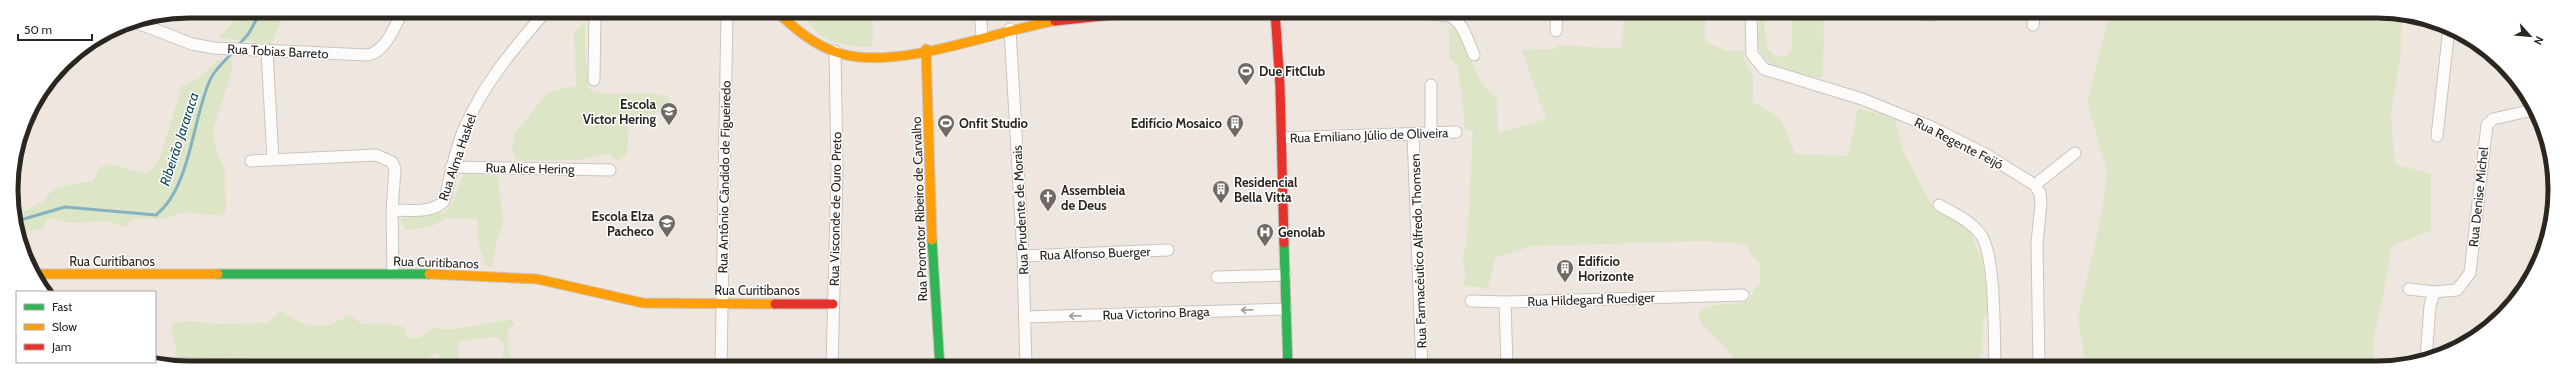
<svg xmlns="http://www.w3.org/2000/svg" width="2566" height="379" viewBox="0 0 2566 379" font-family="Cabin,sans-serif">
  <style>
    .green { fill: #dce5c6 }
    .lines { fill: none; stroke-linecap: round; stroke-linejoin: round }
    .stream { stroke: #86b1c0; stroke-width: 3 }
    .street-casing { stroke: #cac4bd; stroke-width: 13 }
    .fast-casing { stroke: #cac4bd; stroke-width: 11 }
    .slow-casing { stroke: #cac4bd; stroke-width: 11 }
    .jam-casing { stroke: #cac4bd; stroke-width: 11 }
    .street { stroke: #fdfbfa; stroke-width: 11 }
    .fast { stroke: #30b455; stroke-width: 9 }
    .slow { stroke: #ff9f0a; stroke-width: 9 }
    .jam { stroke: #e5322d; stroke-width: 9 }
    .oneway { stroke: #9f9b98 }
    .labels { text-anchor: middle; stroke-width: 3; stroke-linejoin: round; paint-order: stroke }
    .street-label { font-size: 13px; fill: #2c2621; stroke: #fff }
    .poi-label { font-size: 13px; font-weight: bold; fill: #2c2621; stroke: #fff; text-anchor: start }
    .water-label { font-size: 14px; font-style: italic; fill: #10495b; stroke: #fff }
    .rim { fill: none; stroke: #2c2621; stroke-width: 5 }
  </style>
  <rect width="100%" height="100%" fill="#efe7df"/>
  <!-- green -->
  <path class="green" d="M244 11H285L271 44 218 38Z
    M804 11 824 13 874 11 872 47C844 47 813 42 804 11Z
    M1625 11H1706L1705 41 1726 51H1743L1745 62 1753 74V102L1781 119 1795 154 1848 156 1858 108 1895 119 1903 151 1932 206 1969 229 1982 260 1989 309 1983 320 1982 352 1973 368H1737L1730 352 1701 323 1698 312C1714 301 1732 307 1750 300L1753 290 1760 284V263L1749 253 1747 244 1703 241 1533 246 1495 258 1488 288 1463 286 1466 274 1462 258 1467 243 1473 131 1465 129 1458 66 1449 58V27C1467 34 1470 64 1480 80 1484 87 1491 93 1497 99L1498 133 1546 119 1522 50 1553 49 1560 45 1621 49Z
    M2110 11H2388L2402 15 2401 52 2391 115 2395 164 2431 174V230L2391 247 2384 293 2373 340 2375 368H2086L2078 317 2102 213 2107 172 2087 102Z
    M1773 15 1774 17 1765 22C1764 32 1768 39 1767 48L1776 57 1786 56 1792 49V20L1782 15 1824 16 1823 77C1790 80 1741 60 1761 19Z
    M585 22V52L589 89C614 101 643 86 670 98L671 105 666 110 629 121 627 155 617 161 608 153 579 160 517 161 512 149 515 133 548 92 576 86 574 32Z
    M217 60H233L230 77 213 131 216 149 225 171 226 210 221 216 183 212 164 219H134L124 227 107 221 70 223 48 218 42 229 19 233 16 216 45 200 52 190 69 185 93 181 99 168 109 164 146 174 158 163 182 86 201 77Z
    M467 173 498 176 503 224 497 239 492 268 485 265 477 239V219L445 218 433 226 405 230 400 219 446 212 452 204 463 175Z
    M280 310C306 329 322 332 349 315L362 324 378 323 404 327 407 338H420L432 328 449 330 512 319 515 325 509 327C505 340 509 356 516 368H502L504 344 497 337 462 340 458 344 459 368H441L439 352 416 364 397 367 340 365 338 368 174 365 176 349 171 329 173 323 190 321 218 324 267 323Z
    M1041 362H1078V368H1041Z"/>
  <g class="lines">
    <!-- stream -->
    <path class="stream" d="M238 46 249 33 261 11
      M17 221 65 207 156 215C191 187 192 120 210 80 214 70 226 60 233 52"/>
    <defs>
      <path id="street" d="M980 11 982 36
        M1408 11 1450 16C1464 24 1468 41 1474 55
        M1751 11 1752 54 1764 69 1862 99 1929 126 1985 154 2035 185 2040 193 2041 203 2037 243 2039 368
        M1892 11 1935 15 1943 11
        M135 22 192 44 214 48 367 55C386 52 394 27 403 11
        M2033 25 2035 11
        M1010 29 1023 256 1026 368
        M1556 31 1557 11
        M267 51 273 160
        M594 80 595 11
        M1431 85V133
        M1413 134 1422 368
        M2437 136 2449 28
        M1282 138 1456 132
        M251 161 376 155 392 162 395 169 392 210 393 273
        M451 167 610 170
        M2035 185 2075 153
        M1939 205C1954 214 1970 220 1981 235 1996 257 1994 338 1995 368
        M392 210C409 210 432 214 444 201 451 176 454 151 465 127 484 83 515 47 546 11
        M1023 256 1168 250
        M1217 277 1285 275
        M2409 289 2434 292
        M1471 301 1505 302
        M1025 317 1286 309
        M2426 358 2430 306 2434 292 2457 290 2470 273 2487 125 2493 119 2533 110
        M162 363 333 368
        M721 368 727 11
        M832 368 837 171 835 51
        M1507 368 1505 302 1743 295"/>
      <path id="fast" d="M932 240 940 368
        M1284 243 1288 368
        M218 274H429"/>
      <path id="slow" d="M776 11C795 29 816 47 842 54 901 70 994 31 1055 21
        M926 49 932 240
        M36 274H218
        M429 274 537 279 643 303 775 304"/>
      <path id="jam" d="M1275 11 1280 86 1284 243
        M1055 21 1150 11
        M775 304H833"/>
    </defs>
    <!-- street casing -->
    <use href="#street" class="street-casing"/>
    <!-- fast casing -->
    <use href="#fast" class="fast-casing"/>
    <!-- slow casing -->
    <use href="#slow" class="slow-casing"/>
    <!-- jam casing -->
    <use href="#jam" class="jam-casing"/>
    <!-- street -->
    <use href="#street" class="street"/>
    <!-- fast -->
    <use href="#fast" class="fast"/>
    <!-- slow -->
    <use href="#slow" class="slow"/>
    <!-- jam -->
    <use href="#jam" class="jam"/>
  </g>
  <!-- one-way arrows -->
  <defs><path id="oneway-shaft" d="M-6 0H5M1.5-3L5.5 0L1.5 3" fill="none" stroke-width="1.6" stroke-linecap="round" stroke-linejoin="round"/></defs>
  <g class="oneway">
    <use href="#oneway-shaft" transform="translate(1247 310) rotate(178)"/>
    <use href="#oneway-shaft" transform="translate(1075 316) rotate(178)"/>
  </g>
  <!-- icons -->
  <defs>
    <symbol id="stadium-pin" viewBox="-11 -11 22 30"><path d="M0 17L-7.5 6A9.5 9.5 0 1 1 7.5 6Z" fill="#706a64" stroke="#fff"/><path d="M0-5a6.5 5 0 1 0 0 10a6.5 5 0 1 0 0-10ZM-3.5-1.8h7v3.6h-7Z" fill="#fff"/></symbol>
    <symbol id="school-pin" viewBox="-11 -11 22 30"><path d="M0 17L-7.5 6A9.5 9.5 0 1 1 7.5 6Z" fill="#706a64" stroke="#fff"/><path d="M0-5L7-2L0 1L-7-2ZM-4 1L0 2.5L4 1V4Q0 6-4 4Z" fill="#fff"/></symbol>
    <symbol id="building-pin" viewBox="-11 -11 22 30"><path d="M0 17L-7.5 6A9.5 9.5 0 1 1 7.5 6Z" fill="#706a64" stroke="#fff"/><path d="M-4-6H4V6H1V3H-1V6H-4ZM-2.5-4.3h1.7v1.8h-1.7ZM.8-4.3h1.7v1.8H.8ZM-2.5-1h1.7V.8h-1.7ZM.8-1h1.7V.8H.8Z" fill="#fff"/></symbol>
    <symbol id="church-pin" viewBox="-11 -11 22 30"><path d="M0 17L-7.5 6A9.5 9.5 0 1 1 7.5 6Z" fill="#706a64" stroke="#fff"/><path d="M-1.2-6h2.4v3.5h3.3v2.4h-3.3V6h-2.4V-.1h-3.3v-2.4h3.3Z" fill="#fff"/></symbol>
    <symbol id="hospital-pin" viewBox="-11 -11 22 30"><path d="M0 17L-7.5 6A9.5 9.5 0 1 1 7.5 6Z" fill="#706a64" stroke="#fff"/><path d="M-5-5h3v3.5h4V-5h3V5h-3V1.5h-4V5h-3Z" fill="#fff"/></symbol>
  </defs>
  <g fill-rule="evenodd">
    <use href="#stadium-pin" x="1236" y="61" width="20" height="27"/>
    <use href="#school-pin" x="659" y="101" width="20" height="27"/>
    <use href="#stadium-pin" x="936" y="113" width="20" height="27"/>
    <use href="#building-pin" x="1225" y="113" width="20" height="27"/>
    <use href="#building-pin" x="1211" y="179" width="20" height="27"/>
    <use href="#church-pin" x="1038" y="187" width="20" height="27"/>
    <use href="#school-pin" x="657" y="213" width="20" height="27"/>
    <use href="#hospital-pin" x="1255" y="222" width="20" height="27"/>
    <use href="#building-pin" x="1555" y="258" width="20" height="27"/>
  </g>
  <g class="labels">
    <!-- street labels -->
    <g class="street-label">
      <text transform="translate(278 51) rotate(3)" y="5">Rua Tobias Barreto</text>
      <text transform="translate(1369 135) rotate(-2)" y="5">Rua Emiliano Júlio de Oliveira</text>
      <text transform="translate(1959 143) rotate(27)" y="5">Rua Regente Feijó</text>
      <text transform="translate(457 157) rotate(-71)" y="5">Rua Alma Haskel</text>
      <text transform="translate(530 168) rotate(1)" y="5">Rua Alice Hering</text>
      <text transform="translate(724 177) rotate(-89)" y="5">Rua Antônio Cândido de Figueiredo</text>
      <text transform="translate(2478 197) rotate(-84)" y="5">Rua Denise Michel</text>
      <text transform="translate(835 209) rotate(-89)" y="5">Rua Visconde de Ouro Preto</text>
      <text transform="translate(919 209) rotate(-92)" y="5">Rua Promotor Ribeiro de Carvalho</text>
      <text transform="translate(1020 210) rotate(-93)" y="5">Rua Prudente de Morais</text>
      <text transform="translate(1418 251) rotate(-92)" y="5">Rua Farmacêutico Alfredo Thomsen</text>
      <text transform="translate(1095 253) rotate(-2)" y="5">Rua Alfonso Buerger</text>
      <text x="112" y="266">Rua Curitibanos</text>
      <text transform="translate(436 262) rotate(2)" y="5">Rua Curitibanos</text>
      <text x="757" y="295">Rua Curitibanos</text>
      <text transform="translate(1591 299) rotate(-2)" y="5">Rua Hildegard Ruediger</text>
      <text transform="translate(1156 313) rotate(-2)" y="5">Rua Victorino Braga</text>
    </g>
    <!-- poi labels -->
    <g class="poi-label">
      <text x="1259" y="76">Due FitClub</text>
      <text x="656" y="109" text-anchor="end">Escola<tspan x="656" dy="15">Victor Hering</tspan></text>
      <text x="959" y="128">Onfit Studio</text>
      <text x="1222" y="128" text-anchor="end">Edifício Mosaico</text>
      <text x="1234" y="187">Residencial<tspan x="1234" dy="15">Bella Vitta</tspan></text>
      <text x="1061" y="195">Assembleia<tspan x="1061" dy="15">de Deus</tspan></text>
      <text x="654" y="221" text-anchor="end">Escola Elza<tspan x="654" dy="15">Pacheco</tspan></text>
      <text x="1278" y="237">Genolab</text>
      <text x="1578" y="266">Edifício<tspan x="1578" dy="15">Horizonte</tspan></text>
    </g>
    <!-- water labels -->
    <g class="water-label">
      <text transform="translate(179 139) rotate(-72)" y="5">Ribeirão Jararaca</text>
    </g>
  </g>
  <!-- crop -->
  <path d="M0 0H2566V379H0ZM189 18H2377A171 171 0 0 1 2548 189V190A171 171 0 0 1 2377 361H189A171 171 0 0 1 18 190V189A171 171 0 0 1 189 18Z" fill="#fff" fill-rule="evenodd"/>
  <path class="rim" d="M189 18H2377A171 171 0 0 1 2548 189V190A171 171 0 0 1 2377 361H189A171 171 0 0 1 18 190V189A171 171 0 0 1 189 18Z"/>
  <!-- legend -->
  <rect x="16" y="291" width="140" height="72" fill="#ffffff" stroke="#aba8a6"/>
  <rect x="24" y="304" width="20" height="6" fill="#30b455" stroke="#aba8a6"/>
  <text x="52" y="311" font-size="12" fill="#2c2621">Fast</text>
  <rect x="24" y="324" width="20" height="6" fill="#ff9f0a" stroke="#aba8a6"/>
  <text x="52" y="331" font-size="12" fill="#2c2621">Slow</text>
  <rect x="24" y="344" width="20" height="6" fill="#e5322d" stroke="#aba8a6"/>
  <text x="52" y="351" font-size="12" fill="#2c2621">Jam</text>
  <!-- north arrow -->
  <g transform="translate(2530 36) rotate(117)" stroke="#ffffff" stroke-width="3" paint-order="stroke">
  <path d="M0-3L7 15L0 10L-7 15Z" fill="#2c2621"/>
  <text y="-6" font-size="11" font-weight="bold" text-anchor="middle" fill="#2c2621">N</text>
  </g>
  <!-- scale -->
  <path d="M18 34v6h74v-6" fill="none" stroke="#2c2621" stroke-width="2"/>
  <text x="24" y="34" font-size="12" fill="#2c2621" stroke="#ffffff" stroke-width="3" paint-order="stroke">50 m</text>
</svg>
